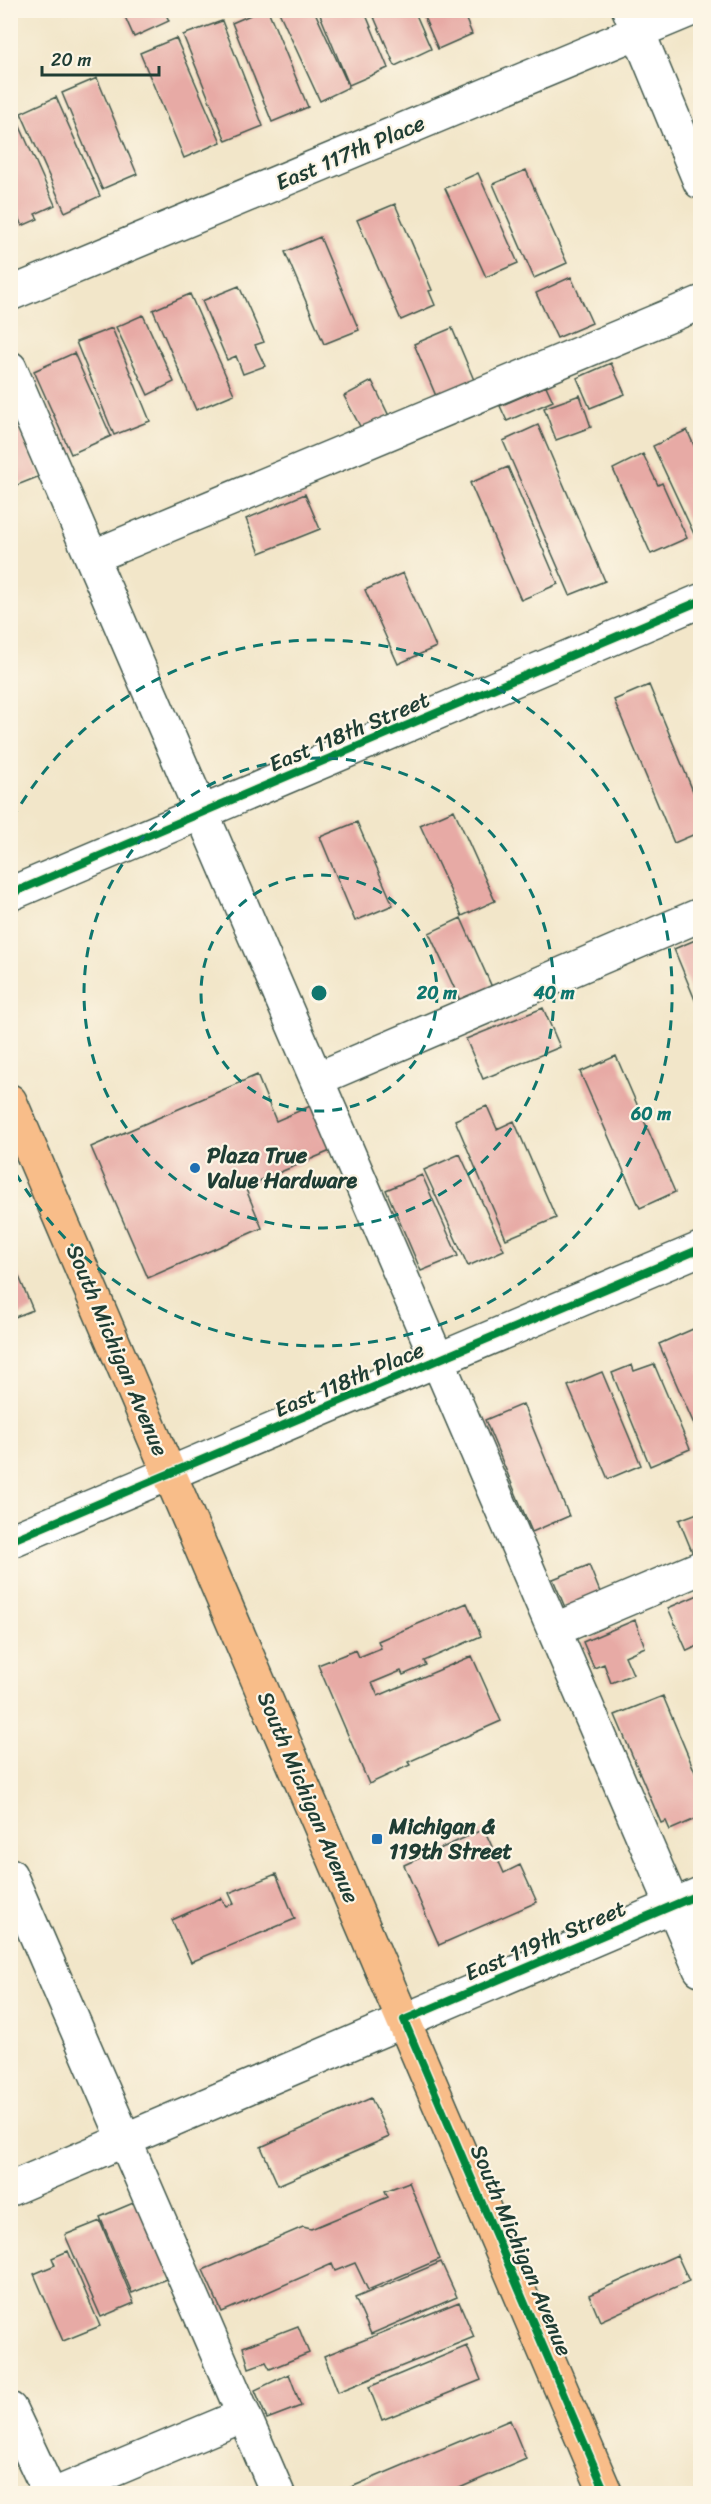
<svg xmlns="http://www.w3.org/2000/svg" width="711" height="2504" viewBox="0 0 711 2504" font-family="Sriracha,sans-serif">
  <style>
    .building { fill: #e7aaa5 }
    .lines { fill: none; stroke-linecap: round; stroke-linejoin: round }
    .minor-casing { stroke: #3f564a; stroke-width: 36 }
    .major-casing { stroke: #3f564a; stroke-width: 36 }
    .minor { stroke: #fff; stroke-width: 33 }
    .major { stroke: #f8bd89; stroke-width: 33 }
    .cycleway-casing { stroke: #fcf5e5; stroke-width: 11 }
    .cycleway { stroke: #00873e; stroke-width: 8 }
    .ring { fill: none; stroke: #0f766e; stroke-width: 3; stroke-dasharray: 10 8 }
    .poi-dot { fill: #1f6fb2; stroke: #fcf5e5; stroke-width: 2 }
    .labels { text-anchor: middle; stroke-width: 4.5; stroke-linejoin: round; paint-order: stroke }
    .street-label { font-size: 22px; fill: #1f3d34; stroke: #fcf5e5 }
    .poi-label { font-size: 22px; font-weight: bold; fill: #1f3d34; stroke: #fcf5e5; text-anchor: start }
    .centre { fill: #0f766e; stroke: #fcf5e5; stroke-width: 3 }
    .ring-label { font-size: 18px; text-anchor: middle; font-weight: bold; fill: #0f766e; stroke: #fcf5e5; stroke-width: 4.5; stroke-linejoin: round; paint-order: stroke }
  </style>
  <rect width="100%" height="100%" fill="#fcf5e5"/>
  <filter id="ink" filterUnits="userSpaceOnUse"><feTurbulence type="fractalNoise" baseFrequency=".0167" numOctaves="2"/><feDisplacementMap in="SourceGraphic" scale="12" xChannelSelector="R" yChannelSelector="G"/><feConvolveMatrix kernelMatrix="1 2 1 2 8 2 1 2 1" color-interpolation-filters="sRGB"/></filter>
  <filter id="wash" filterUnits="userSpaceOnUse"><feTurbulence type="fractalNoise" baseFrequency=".008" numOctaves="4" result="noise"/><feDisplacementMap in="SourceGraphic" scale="24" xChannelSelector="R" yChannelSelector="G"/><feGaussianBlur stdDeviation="1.35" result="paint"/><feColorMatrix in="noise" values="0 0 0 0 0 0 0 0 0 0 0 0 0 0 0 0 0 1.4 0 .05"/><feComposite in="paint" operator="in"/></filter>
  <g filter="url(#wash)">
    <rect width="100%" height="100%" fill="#f2e6c9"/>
    <g id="blocks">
      <!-- building -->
      <path class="building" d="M122 10H164L169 21 134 37Z
        M262 10H268L308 107 272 122 232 23Z
        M281 10H314L349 87 320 101 279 12Z
        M318 10H364L388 68 349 85Z
        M371 10H414L431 49 395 66Z
        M421 10H462L472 34 438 49Z
        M222 21 263 126 226 141 183 35Z
        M176 38 221 142 184 158 140 53Z
        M97 78 137 174 102 189 62 93Z
        M56 97 100 196 65 212 21 113Z
        M18 122 55 205 35 214 38 219 22 226 10 199V125Z
        M526 170 567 263 534 278 493 184Z
        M478 173 518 263 486 277 445 188Z
        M395 204 432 290 429 291 435 305 401 320 357 220Z
        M320 237 359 330 324 344 285 252Z
        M571 277 592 323 557 338 536 293Z
        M239 286 264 342 255 345 265 366 243 374 236 356 227 360 202 301Z
        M190 294 234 394 196 410 153 310Z
        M143 315 174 382 148 395 116 327Z
        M112 328 150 421 114 435 76 342Z
        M452 328 474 380 436 396 414 344Z
        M74 353 111 436 71 454 34 371Z
        M611 363 625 394 590 408 577 378Z
        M372 381 389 416 362 430 344 396Z
        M546 386 553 401 507 421 500 406Z
        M580 395 591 427 556 440 544 408Z
        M17 423 40 476 10 488V426Z
        M538 425 605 581 570 595 503 441Z
        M687 430 700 459V531L694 534 653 446Z
        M643 454 658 485 662 483 687 538 651 554 613 469Z
        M508 467 558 584 521 600 470 483Z
        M305 494 320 529 260 553 246 519Z
        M403 573 436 647 398 664 365 590Z
        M649 685 700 808V832L674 843 614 700Z
        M454 810 495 901 462 916 420 825Z
        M357 822 393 905 355 921 320 837Z
        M461 918 495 994 464 1009 429 933Z
        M700 938V1012L674 949Z
        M543 1008 560 1047 483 1079 466 1039Z
        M616 1056 675 1192 640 1208 580 1072Z
        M257 1075 276 1121 315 1104 335 1149 245 1187 262 1228 148 1278 91 1147Z
        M487 1106 497 1129 514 1121 556 1218 506 1239 455 1120Z
        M460 1154 504 1250 468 1266 424 1170Z
        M422 1175 458 1256 421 1271 386 1190Z
        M15 1267 33 1310 10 1319V1269Z
        M700 1326V1438L659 1344Z
        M654 1364 690 1449 650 1466 612 1373 632 1365 634 1371Z
        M602 1372 641 1465 608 1479 568 1386Z
        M523 1404 569 1516 532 1532 485 1420Z
        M700 1512V1551L693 1554 679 1520Z
        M589 1565 602 1597 567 1612 553 1579Z
        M698 1595 700 1600V1645L687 1651 668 1608Z
        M467 1603 481 1636 424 1661 426 1665 403 1675 401 1671 372 1683 378 1696 472 1656 501 1721 408 1762 410 1765 369 1784 318 1665 356 1650 359 1657 381 1648 378 1641Z
        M635 1620 645 1647 625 1656 633 1674 611 1683 604 1664 594 1668 583 1642Z
        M663 1696 700 1784V1817L670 1830 666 1821 661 1823 615 1715Z
        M484 1829 504 1873 520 1865 537 1902 439 1945 404 1865Z
        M276 1874 295 1919 191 1962 172 1920 221 1898 226 1906 234 1904 229 1893Z
        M371 2098 389 2137 278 2185 261 2147Z
        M409 2182 440 2259 368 2290 355 2263 335 2271 332 2264 222 2312 203 2270 303 2227 311 2229 388 2197 385 2191Z
        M138 2201 171 2277 132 2293 100 2217Z
        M100 2221 134 2303 101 2317 65 2235Z
        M68 2251 100 2326 63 2341 34 2274 55 2265 52 2258Z
        M677 2255 689 2281 600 2321 589 2295Z
        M441 2262 457 2297 371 2334 355 2298Z
        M459 2302 474 2337 338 2392 324 2356Z
        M298 2326 309 2353 270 2369 266 2362 249 2368 243 2347Z
        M467 2346 481 2380 382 2420 369 2387Z
        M289 2374 301 2406 267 2419 255 2390Z
        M510 2420 526 2459 446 2494H335Z"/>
    </g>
  </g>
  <g filter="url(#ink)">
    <use href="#blocks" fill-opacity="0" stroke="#3f564a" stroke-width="1.5"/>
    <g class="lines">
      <defs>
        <path id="minor" d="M629 10 700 182
          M10 294 690 10
          M10 368 700 1969
          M92 557 700 303
          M10 894 700 601
          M317 1079 700 915
          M10 1541 700 1249
          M554 1630 700 1568
          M10 1875 278 2494
          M10 2189 700 1894
          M10 2409 50 2494
          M56 2494 244 2415"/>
        <path id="major" d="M10 1101 606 2494"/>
      </defs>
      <!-- minor casing -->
      <use href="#minor" class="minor-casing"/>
      <!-- major casing -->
      <use href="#major" class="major-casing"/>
      <!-- minor -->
      <use href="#minor" class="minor"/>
      <!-- major -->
      <use href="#major" class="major"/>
      <defs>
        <path id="cycleway" d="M10 894 700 601
          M10 1541 700 1249
          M606 2494 404 2020 700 1894"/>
      </defs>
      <!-- cycleway casing -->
      <use href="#cycleway" class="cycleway-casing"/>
      <!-- cycleway -->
      <use href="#cycleway" class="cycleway"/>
    </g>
  </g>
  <!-- distance rings -->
  <g class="ring">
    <circle cx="319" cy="993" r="118"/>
    <circle cx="319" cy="993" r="235"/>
    <path d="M12 819A353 353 0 1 1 12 1167"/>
  </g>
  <!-- markers -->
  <g class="poi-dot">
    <circle cx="195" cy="1168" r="6"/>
    <rect x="371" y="1833" width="12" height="12" rx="3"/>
  </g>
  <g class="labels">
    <!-- street labels -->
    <g class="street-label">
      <text transform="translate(350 152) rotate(-23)" y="8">East 117th Place</text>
      <text transform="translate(349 731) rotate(-23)" y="8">East 118th Street</text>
      <text transform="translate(118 1350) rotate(67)" y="8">South Michigan Avenue</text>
      <text transform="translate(349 1379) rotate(-23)" y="8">East 118th Place</text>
      <text transform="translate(309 1797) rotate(67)" y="8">South Michigan Avenue</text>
      <text transform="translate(545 1940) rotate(-23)" y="8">East 119th Street</text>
      <text transform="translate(522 2250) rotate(67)" y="8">South Michigan Avenue</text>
    </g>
    <!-- poi labels -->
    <g class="poi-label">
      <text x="207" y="1163">Plaza True<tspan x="207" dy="25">Value Hardware</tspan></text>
      <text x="389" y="1834">Michigan &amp;<tspan x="389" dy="25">119th Street</tspan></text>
    </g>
  </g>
  <circle cx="319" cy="993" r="9" class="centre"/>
  <g class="ring-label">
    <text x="437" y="999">20 m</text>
    <text x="554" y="999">40 m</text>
    <text x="651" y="1120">60 m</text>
  </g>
  <!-- margin -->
  <rect width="711" height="2504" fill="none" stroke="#fcf5e5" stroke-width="36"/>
  <!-- scale -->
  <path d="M42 66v9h117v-9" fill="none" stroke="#1f3d34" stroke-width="3"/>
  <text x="51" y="66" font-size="18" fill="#1f3d34" stroke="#fcf5e5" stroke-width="4.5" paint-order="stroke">20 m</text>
</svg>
